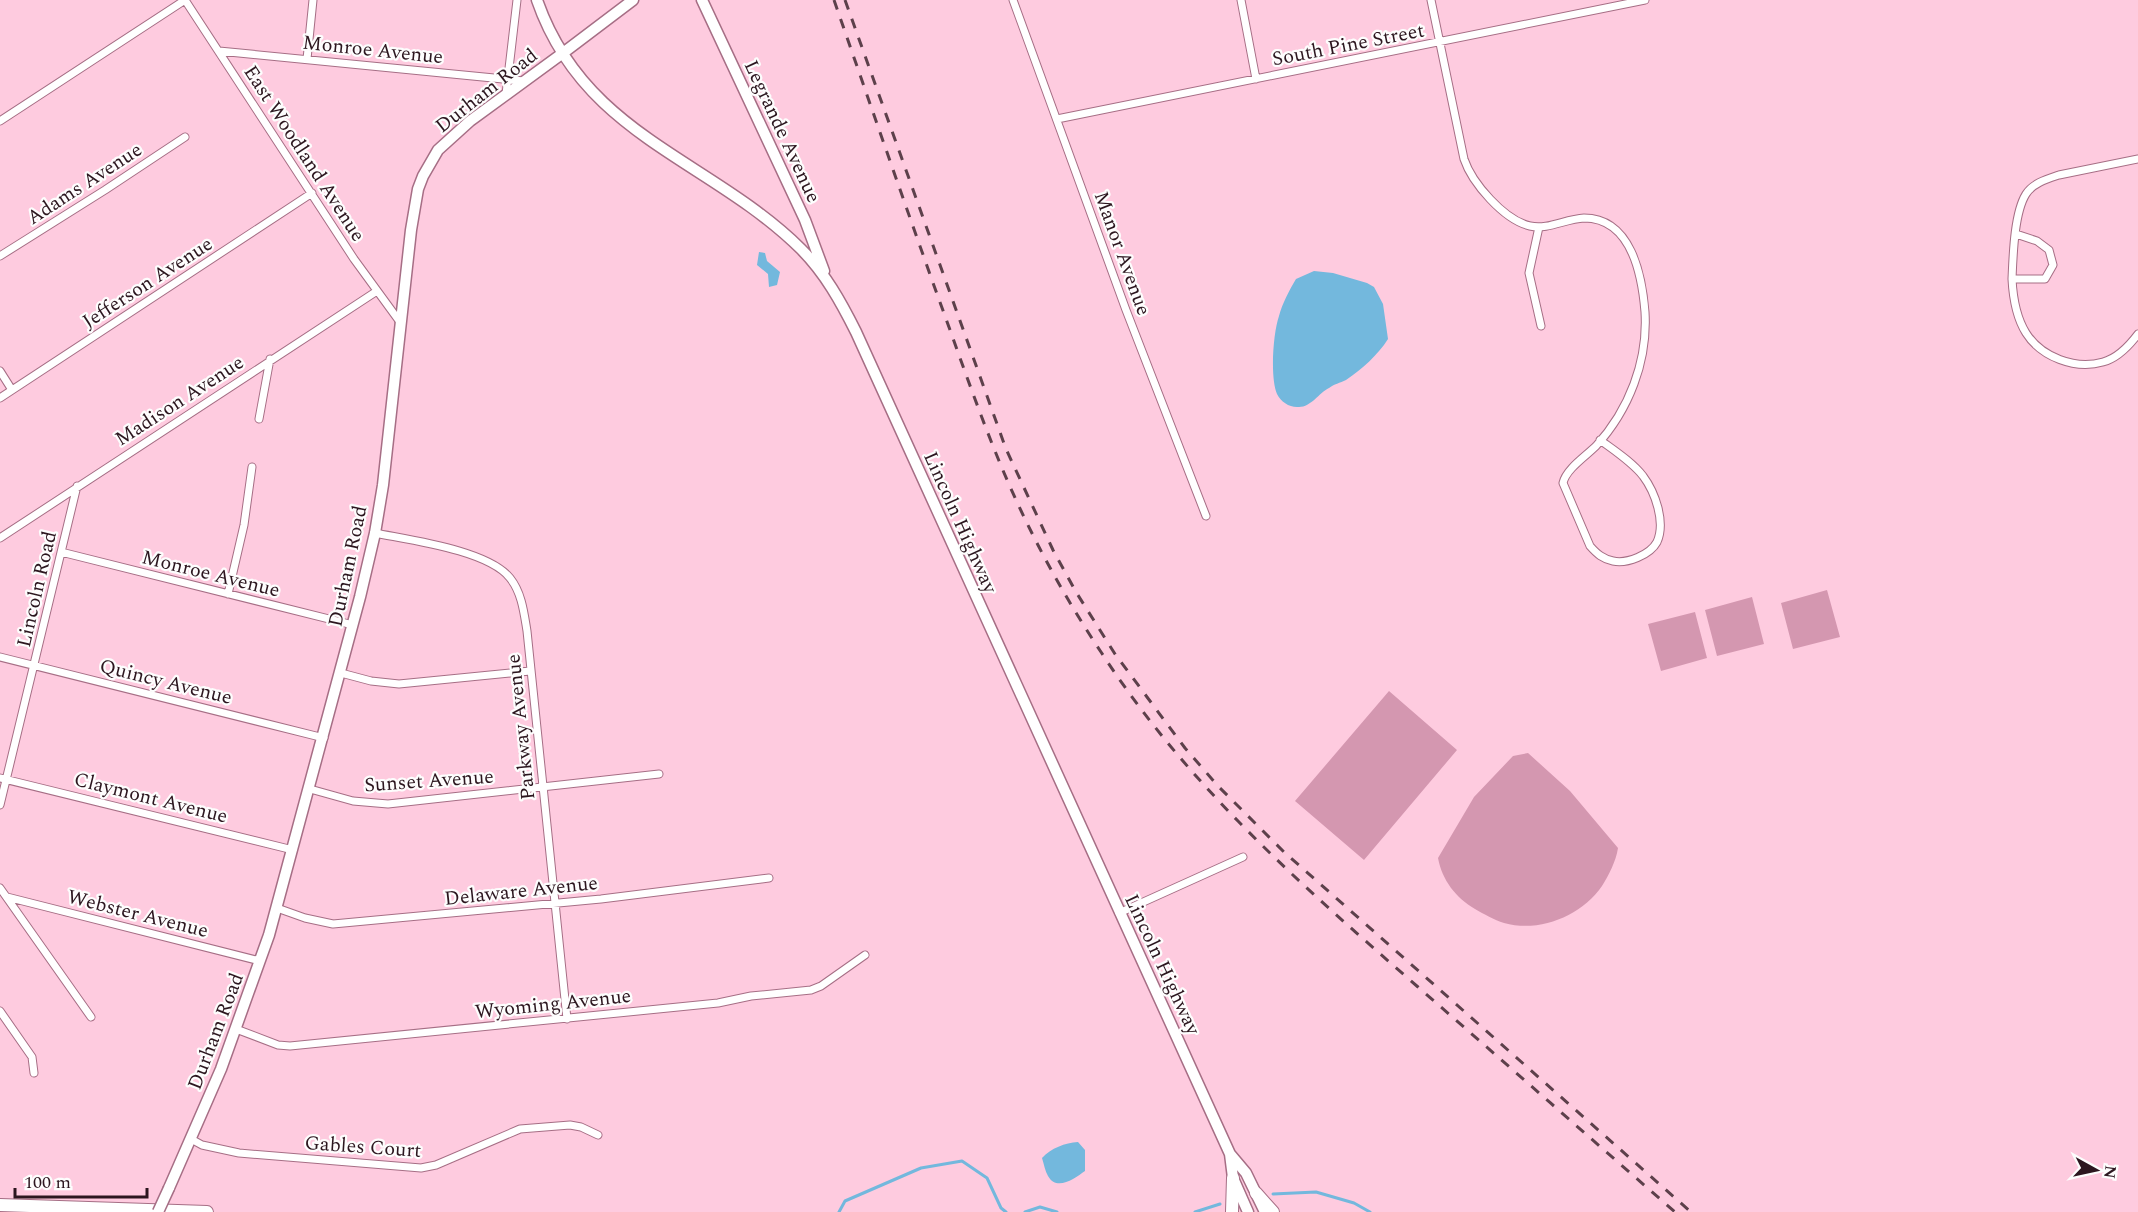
<svg xmlns="http://www.w3.org/2000/svg" width="2138" height="1212" viewBox="0 0 2138 1212" font-family="Spectral,serif">
  <style>
    .green { fill: #d497b0 }
    .water { fill: #73b8dd }
    .lines { fill: none; stroke-linecap: round; stroke-linejoin: round }
    .stream { stroke: #73b8dd; stroke-width: 3 }
    .street-casing { stroke: #a66e85; stroke-width: 9 }
    .secondary-casing { stroke: #a66e85; stroke-width: 13 }
    .primary-casing { stroke: #a66e85; stroke-width: 13 }
    .highway-casing { stroke: #a66e85; stroke-width: 14 }
    .street { stroke: #fff; stroke-width: 7 }
    .secondary { stroke: #fff; stroke-width: 10 }
    .primary { stroke: #fff; stroke-width: 10 }
    .highway { stroke: #fff; stroke-width: 12 }
    .rail { stroke: #5d404b; stroke-width: 3; stroke-dasharray: 10 10; stroke-linecap: butt }
    .secondary-bridge-casing { stroke: #a66e85; stroke-width: 13; stroke-linecap: butt }
    .secondary-bridge { stroke: #fff; stroke-width: 10 }
    .labels { text-anchor: middle; stroke-width: 4.5; stroke-linejoin: round; paint-order: stroke }
    .street-label { font-size: 20px; fill: #2c161f; stroke: #fdfdfd }
  </style>
  <rect width="100%" height="100%" fill="#fecbdf"/>
  <!-- green -->
  <path class="green" d="M1827 590 1840 637 1793 649 1781 603Z
    M1752 597 1764 644 1717 656 1705 610Z
    M1695 612 1707 658 1661 671 1648 624Z
    M1389 691 1457 750 1364 860 1295 801Z
    M1528 753 1570 791 1618 848C1616 861 1609 875 1602 886 1581 916 1540 933 1504 923 1494 920 1484 914 1475 909 1456 898 1442 880 1438 858L1474 797 1513 756Z"/>
  <!-- water -->
  <path class="water" d="M759 252 765 253 767 261 780 272 777 285 769 287 768 274 757 265Z
    M1314 271 1333 273 1367 283 1374 287 1383 304 1388 339C1378 355 1362 369 1346 380 1340 383 1334 384 1329 388 1319 393 1311 407 1299 407 1290 408 1281 402 1277 394 1270 378 1273 333 1279 316 1282 304 1290 289 1296 279Z
    M1078 1142 1085 1150V1171C1075 1178 1057 1192 1048 1176 1045 1171 1044 1164 1042 1158 1051 1148 1065 1143 1078 1142Z"/>
  <g class="lines">
    <!-- stream -->
    <path class="stream" d="M1273 1194 1316 1192 1354 1203 1370 1212
      M839 1212 845 1201 921 1168 962 1161 987 1178 1001 1208 1006 1212
      M1025 1212 1040 1207 1057 1212
      M1195 1212 1220 1204"/>
    <defs>
      <path id="street" d="M185 0 354 259 400 322
        M1013 0 1126 310 1206 516
        M1241 0 1256 79
        M1431 0 1464 159C1472 183 1504 220 1530 226 1548 230 1565 219 1584 218 1631 218 1642 275 1645 312 1648 361 1629 410 1596 446 1586 456 1566 469 1563 483L1590 546C1597 554 1603 559 1613 561 1627 564 1650 555 1657 542 1666 522 1655 492 1643 476 1632 462 1615 451 1600 440
        M219 51 524 81
        M307 59 313 0
        M506 94 517 0
        M1057 119 1645 0
        M0 121 185 0
        M1539 227 1529 273 1541 326
        M2016 234 2037 241 2049 250 2053 265 2045 279H2012C2013 298 2016 317 2026 333 2041 357 2075 370 2103 362 2118 358 2129 346 2138 334
        M0 256 105 190 185 137
        M2012 279C2013 257 2014 213 2026 194 2033 183 2047 179 2059 175L2138 159
        M0 371 12 390
        M0 398 312 193
        M259 419 270 359
        M375 533C409 540 488 550 510 578 522 593 524 613 527 631L567 1019
        M0 538 377 291
        M61 552 353 625
        M228 594 244 525 252 467
        M0 657 324 738
        M341 673 371 681 399 684 530 671
        M0 778 293 850
        M310 789 353 801 388 804 659 774
        M0 805 77 486
        M0 888 91 1017
        M7 897 260 961
        M277 908 305 918 333 924 601 899 769 878
        M1119 913 1243 857
        M0 1011 32 1057 34 1073
        M236 1029 278 1045 290 1046 718 1003 751 996 811 990 821 986 865 955
        M191 1139 202 1145 239 1153 421 1168 436 1165 520 1129 570 1125 581 1127 598 1135"/>
      <path id="secondary" d="M169 1188 221 1069 269 935 360 597 375 533 383 485 411 230 418 189 423 176 438 150 470 121 563 53"/>
      <path id="primary" d="M537 0C584 136 710 159 801 249 825 273 841 302 856 332L1230 1154 1246 1173 1265 1212
        M702 0 805 220 824 271
        M563 53 633 0
        M1230 1154 1233 1178 1248 1212"/>
      <path id="highway" d="M1256 1193 1273 1212
        M0 1205 207 1212
        M1232 1212 1233 1178"/>
    </defs>
    <!-- street casing -->
    <use href="#street" class="street-casing"/>
    <!-- secondary casing -->
    <use href="#secondary" class="secondary-casing"/>
    <!-- primary casing -->
    <use href="#primary" class="primary-casing"/>
    <!-- highway casing -->
    <use href="#highway" class="highway-casing"/>
    <!-- street -->
    <use href="#street" class="street"/>
    <!-- secondary -->
    <use href="#secondary" class="secondary"/>
    <!-- primary -->
    <use href="#primary" class="primary"/>
    <!-- highway -->
    <use href="#highway" class="highway"/>
    <!-- rail -->
    <path class="rail" d="M834 0C868 98 902 196 937 294 956 346 974 399 995 451 1023 521 1059 589 1101 652 1188 786 1299 883 1418 987 1504 1062 1589 1137 1675 1212
      M845 0 1006 449 1053 550 1076 592 1115 654 1185 748 1218 786 1284 852 1691 1212"/>
    <defs>
      <path id="secondary-bridge" d="M158 1212 169 1188"/>
    </defs>
    <!-- secondary-bridge casing -->
    <use href="#secondary-bridge" class="secondary-bridge-casing"/>
    <!-- secondary-bridge -->
    <use href="#secondary-bridge" class="secondary-bridge"/>
  </g>
  <g class="labels">
    <!-- street labels -->
    <g class="street-label">
      <text transform="translate(1348 44) rotate(-11)" y="7">South Pine Street</text>
      <text transform="translate(373 49) rotate(6)" y="7">Monroe Avenue</text>
      <text transform="translate(486 90) rotate(-38)" y="7">Durham Road</text>
      <text transform="translate(783 131) rotate(65)" y="7">Legrande Avenue</text>
      <text transform="translate(305 153) rotate(57)" y="7">East Woodland Avenue</text>
      <text transform="translate(84 183) rotate(-33)" y="7">Adams Avenue</text>
      <text transform="translate(1123 253) rotate(70)" y="7">Manor Avenue</text>
      <text transform="translate(147 282) rotate(-33)" y="7">Jefferson Avenue</text>
      <text transform="translate(179 400) rotate(-33)" y="7">Madison Avenue</text>
      <text transform="translate(961 522) rotate(66)" y="7">Lincoln Highway</text>
      <text transform="translate(347 566) rotate(-78)" y="7">Durham Road</text>
      <text transform="translate(211 573) rotate(14)" y="7">Monroe Avenue</text>
      <text transform="translate(36 589) rotate(-77)" y="7">Lincoln Road</text>
      <text transform="translate(166 681) rotate(14)" y="7">Quincy Avenue</text>
      <text transform="translate(520 727) rotate(-96)" y="7">Parkway Avenue</text>
      <text transform="translate(429 780) rotate(-4)" y="7">Sunset Avenue</text>
      <text transform="translate(151 797) rotate(14)" y="7">Claymont Avenue</text>
      <text transform="translate(521 890) rotate(-6)" y="7">Delaware Avenue</text>
      <text transform="translate(138 913) rotate(14)" y="7">Webster Avenue</text>
      <text transform="translate(1163 964) rotate(65)" y="7">Lincoln Highway</text>
      <text transform="translate(553 1003) rotate(-6)" y="7">Wyoming Avenue</text>
      <text transform="translate(215 1031) rotate(-69)" y="7">Durham Road</text>
      <text transform="translate(363 1146) rotate(4)" y="7">Gables Court</text>
    </g>
  </g>
  <!-- north arrow -->
  <g transform="translate(2096 1170) rotate(98)" stroke="#fdfdfd" stroke-width="4.5" paint-order="stroke">
  <path d="M0-4.5L10 22L0 15L-10 22Z" fill="#2c161f"/>
  <text y="-9" font-size="16" font-weight="bold" text-anchor="middle" fill="#2c161f">N</text>
  </g>
  <!-- scale -->
  <path d="M15 1188v9h132v-9" fill="none" stroke="#2c161f" stroke-width="3"/>
  <text x="24" y="1188" font-size="18" fill="#2c161f" stroke="#fdfdfd" stroke-width="4.5" paint-order="stroke">100 m</text>
</svg>
